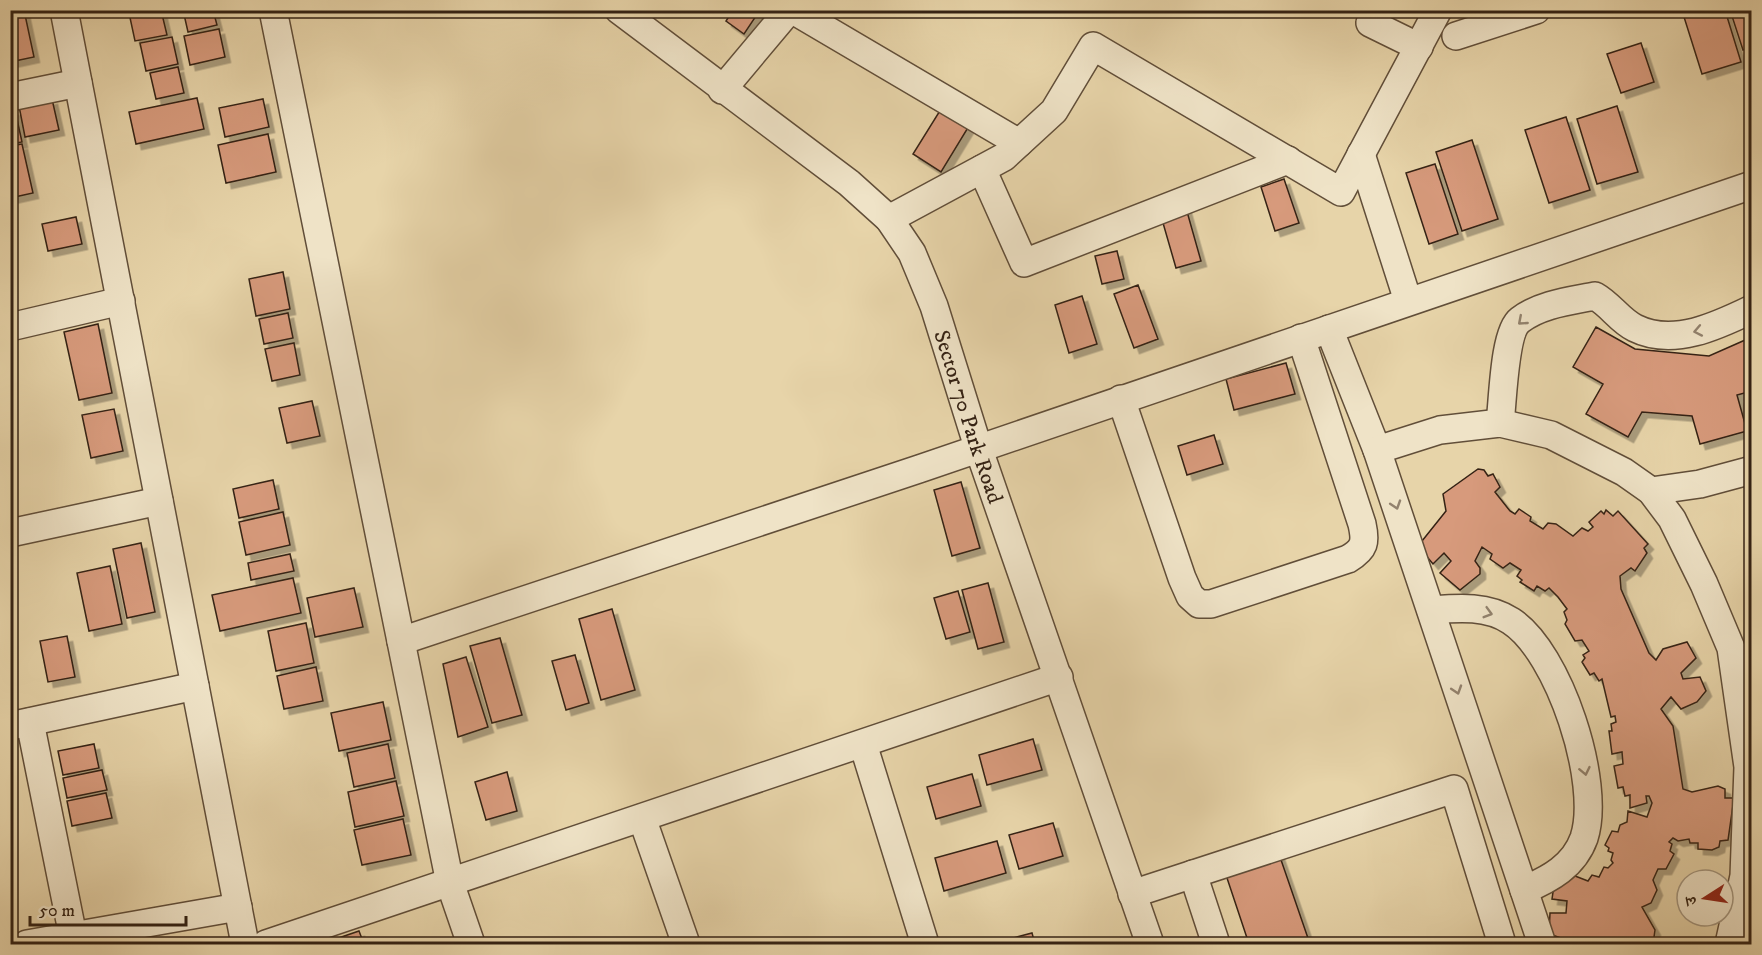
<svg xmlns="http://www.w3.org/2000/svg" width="1762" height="955" viewBox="0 0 1762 955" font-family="'IM FELL DW Pica','Noto Serif Devanagari',serif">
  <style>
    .building { fill: #d79a7b; stroke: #342214; stroke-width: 1.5; filter: url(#shadow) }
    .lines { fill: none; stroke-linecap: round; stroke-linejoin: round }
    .minor-casing { stroke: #614e39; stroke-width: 30 }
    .minor { stroke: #efe3c7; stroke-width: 27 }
    .oneway { stroke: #92826e }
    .labels { text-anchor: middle; stroke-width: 6; stroke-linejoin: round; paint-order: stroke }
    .street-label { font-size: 22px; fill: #342214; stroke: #efe3c7 }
  </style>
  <defs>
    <filter id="shadow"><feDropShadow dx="5.5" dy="5.5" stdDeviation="0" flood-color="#0004"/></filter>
  </defs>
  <rect width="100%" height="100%" fill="#e7d4a9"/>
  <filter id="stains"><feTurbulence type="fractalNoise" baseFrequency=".00333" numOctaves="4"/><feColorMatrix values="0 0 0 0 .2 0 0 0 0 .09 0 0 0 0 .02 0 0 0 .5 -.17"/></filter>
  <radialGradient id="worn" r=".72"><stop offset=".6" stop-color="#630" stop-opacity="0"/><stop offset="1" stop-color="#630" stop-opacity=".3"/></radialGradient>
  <!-- building -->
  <path class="building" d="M10 10H24L34 57 10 62Z
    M143 10H161L167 35 135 41 129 13Z
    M183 10H213L217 25 188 32Z
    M733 10H760L744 34 726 21Z
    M1703 10H1725L1741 62 1702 74 1684 17Z
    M1730 10H1752V47L1743 50Z
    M219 29 225 57 190 65 184 36Z
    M172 37 178 64 146 71 140 43Z
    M1641 43 1654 82 1621 93 1607 54Z
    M178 67 184 93 156 99 150 73Z
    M197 98 204 129 136 144 129 112Z
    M52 99 59 130 25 137 19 106Z
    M263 99 269 127 225 137 219 108Z
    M1617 106 1638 172 1597 184 1577 119Z
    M941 109 969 126 941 172 913 154Z
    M10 110H15L22 142 10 144Z
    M1566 117 1590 190 1549 203 1525 130Z
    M268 134 276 172 226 183 218 145Z
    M1472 140 1498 219 1462 231 1436 152Z
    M22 144 33 193 10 198V146Z
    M1435 164 1458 234 1429 244 1406 173Z
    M1284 179 1299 223 1275 231 1261 187Z
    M1186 208 1201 261 1176 268 1161 216Z
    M76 217 82 244 48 251 42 224Z
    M1117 251 1124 279 1102 284 1095 256Z
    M283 272 290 309 256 316 249 279Z
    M1138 285 1158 339 1134 348 1114 294Z
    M1082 296 1097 344 1069 353 1055 305Z
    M288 313 293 338 264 344 259 319Z
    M98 324 112 393 79 400 64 332Z
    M1596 327 1635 349 1709 356 1752 337V391L1737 395 1747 431 1700 444 1692 416 1642 412 1628 437 1586 414 1603 384 1573 367Z
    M294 343 300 375 272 381 265 349Z
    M1286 363 1295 394 1234 410 1226 379Z
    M312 401 320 436 287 443 279 408Z
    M114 409 123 451 91 458 82 415Z
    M1214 435 1223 464 1187 475 1178 446Z
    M1478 469 1484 470 1488 476 1493 474 1500 487 1495 492 1510 511 1515 514 1519 509 1531 517 1530 521 1543 529 1548 523 1556 524 1573 536 1582 528 1588 531 1593 527 1589 522 1601 511 1604 514 1606 510 1613 516 1618 511 1648 544 1644 548 1647 553 1635 571 1631 568 1620 576 1621 589 1649 653 1656 660 1663 649 1687 642 1696 658 1681 673 1683 679 1700 677 1706 691 1697 702 1681 709 1671 697 1661 709 1673 726 1683 789 1692 792 1718 786 1725 789V798H1734L1728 840 1720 841 1719 847 1712 850 1698 849V843H1690L1689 839 1678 841 1673 838 1669 842 1672 844 1670 851 1674 854 1666 869H1658L1653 880 1657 890 1651 903 1642 907 1655 930 1653 944H1592L1589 941 1567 940 1549 934 1550 913H1566L1567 901 1552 899 1555 879 1570 874 1588 881 1592 875 1599 877 1604 867 1608 868 1613 863 1611 860 1613 853 1608 851 1609 848 1605 845 1612 831 1618 832 1620 825 1627 822 1628 811 1647 817 1652 803 1649 796H1646L1647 803 1630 808V795L1625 796 1623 787 1618 788 1614 766 1623 764 1622 752 1612 754 1609 731H1612L1611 724 1616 722 1615 716 1611 717 1602 679 1599 681 1594 673 1590 675 1582 662 1585 658 1583 655 1589 651 1582 640 1575 641 1565 624 1567 620 1564 612 1567 609 1558 597 1549 588 1545 591 1537 586 1534 591 1520 582 1522 580 1517 576 1521 570 1510 563 1503 568 1490 559 1492 554 1482 547 1475 561 1480 568V574L1460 590 1440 573 1451 561 1444 553 1433 564 1418 546 1446 511 1443 494Z
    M273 480 279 509 239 518 233 489Z
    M961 482 980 548 952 556 934 490Z
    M283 512 290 545 246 555 239 522Z
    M141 543 155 612 127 618 113 549Z
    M290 554 294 571 251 580 248 563Z
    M110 566 122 624 89 631 77 573Z
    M293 578 301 613 220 631 212 595Z
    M988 583 1004 642 978 649 962 590Z
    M354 588 363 627 315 637 307 598Z
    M958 591 970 632 946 639 934 598Z
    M612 609 635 690 601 700 579 619Z
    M306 623 314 663 276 671 268 631Z
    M67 636 75 677 48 682 40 641Z
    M500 638 522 715 492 723 470 646Z
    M575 655 589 703 566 710 552 661Z
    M466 657 488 727 458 737 443 664Z
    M316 667 323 701 284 709 277 676Z
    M383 702 391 740 339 751 331 713Z
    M1033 739 1042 770 987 785 979 755Z
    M94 744 99 768 63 775 58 751Z
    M388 744 395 778 354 787 347 753Z
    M102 770 107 790 67 798 63 778Z
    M507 772 517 811 486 820 475 782Z
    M972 774 981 806 936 819 927 787Z
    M396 781 404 816 355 827 348 792Z
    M106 793 112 818 72 826 67 801Z
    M403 819 411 855 362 865 354 830Z
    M1053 823 1063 856 1019 869 1009 835Z
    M997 841 1006 873 944 891 935 858Z
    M1279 854 1310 944H1249L1225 872Z
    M359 931 364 944H321Z
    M1032 933 1035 944H990Z"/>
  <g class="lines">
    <defs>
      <g id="minor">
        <path d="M64 10 245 944"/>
        <path d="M273 10 450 883 471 944"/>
        <path id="s1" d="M619 10 849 183 889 219 912 253 934 306 978 447 1150 944"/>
        <path d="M793 10 1019 143"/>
        <path d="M1370 23 1419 47"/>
        <path d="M1456 36 1536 10"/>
        <path d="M722 90 789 10"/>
        <path d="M10 97 78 83"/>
        <path d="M1361 154 1408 301"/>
        <path d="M982 169 1024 263 1288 160"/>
        <path d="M889 219 1004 157 1054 111 1093 46 1341 192 1438 10"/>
        <path d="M10 327 121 301"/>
        <path d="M1329 329 1377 450 1542 944"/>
        <path d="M1121 399 1182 578 1190 596 1199 604H1211L1348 559C1365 549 1366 542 1362 524L1301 338"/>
        <path d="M1500 423C1503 400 1504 332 1520 320 1541 304 1570 301 1595 296 1611 305 1619 320 1635 328 1673 347 1717 326 1752 309"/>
        <path d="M1377 450 1440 430 1500 423 1551 435 1624 472 1651 491 1672 519 1704 584 1731 648 1748 767 1744 876 1729 944"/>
        <path d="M1651 491 1700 484 1752 470"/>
        <path d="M10 533 159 501"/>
        <path d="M1431 610C1457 608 1487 605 1511 621 1559 652 1602 783 1584 838 1574 866 1550 879 1524 890"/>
        <path d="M401 641 919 469 1752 185"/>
        <path d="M30 722 73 936"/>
        <path d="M10 726 195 686"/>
        <path d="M863 744 925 944"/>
        <path d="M642 818 686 944"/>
        <path d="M1193 874 1216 944"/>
        <path d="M1132 894 1454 789 1502 944"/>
        <path d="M27 944 238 907"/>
        <path d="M266 944 1059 677"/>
      </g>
    </defs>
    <!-- minor casing -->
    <use href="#minor" class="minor-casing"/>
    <!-- minor -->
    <use href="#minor" class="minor"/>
  </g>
  <!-- one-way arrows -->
  <defs><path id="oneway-chevron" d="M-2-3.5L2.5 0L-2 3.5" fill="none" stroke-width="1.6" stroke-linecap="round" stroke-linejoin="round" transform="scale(1.5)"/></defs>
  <g class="oneway">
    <use href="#oneway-chevron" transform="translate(1522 321) rotate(139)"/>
    <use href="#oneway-chevron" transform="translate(1698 331) rotate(169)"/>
    <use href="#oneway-chevron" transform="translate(1396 505) rotate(72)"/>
    <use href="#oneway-chevron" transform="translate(1488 613) rotate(16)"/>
    <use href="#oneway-chevron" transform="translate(1457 690) rotate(72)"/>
    <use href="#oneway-chevron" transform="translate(1585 771) rotate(78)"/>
  </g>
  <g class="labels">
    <!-- street labels -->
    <g class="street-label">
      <text dy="8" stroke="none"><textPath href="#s1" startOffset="556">Sector 70 Park Road</textPath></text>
    </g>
  </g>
  <!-- margin -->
  <rect width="1762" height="955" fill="none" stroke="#e7d4a9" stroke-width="36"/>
  <rect x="12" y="12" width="1738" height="931" fill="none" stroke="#342214" stroke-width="3"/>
  <rect x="18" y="18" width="1726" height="919" fill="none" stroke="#342214" stroke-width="1.5"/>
  <!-- north arrow -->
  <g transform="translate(1705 898) rotate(258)"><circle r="28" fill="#efe3c7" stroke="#a4967f" stroke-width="1.5"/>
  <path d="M0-4.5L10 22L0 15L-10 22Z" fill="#8f2418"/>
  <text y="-9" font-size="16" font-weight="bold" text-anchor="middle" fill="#342214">उ</text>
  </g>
  <!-- scale -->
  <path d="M30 916v9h156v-9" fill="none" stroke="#342214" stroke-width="3"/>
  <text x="39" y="916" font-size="18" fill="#342214" stroke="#efe3c7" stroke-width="4.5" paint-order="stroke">50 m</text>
  <rect width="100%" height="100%" filter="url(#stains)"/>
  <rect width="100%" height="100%" fill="url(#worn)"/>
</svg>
